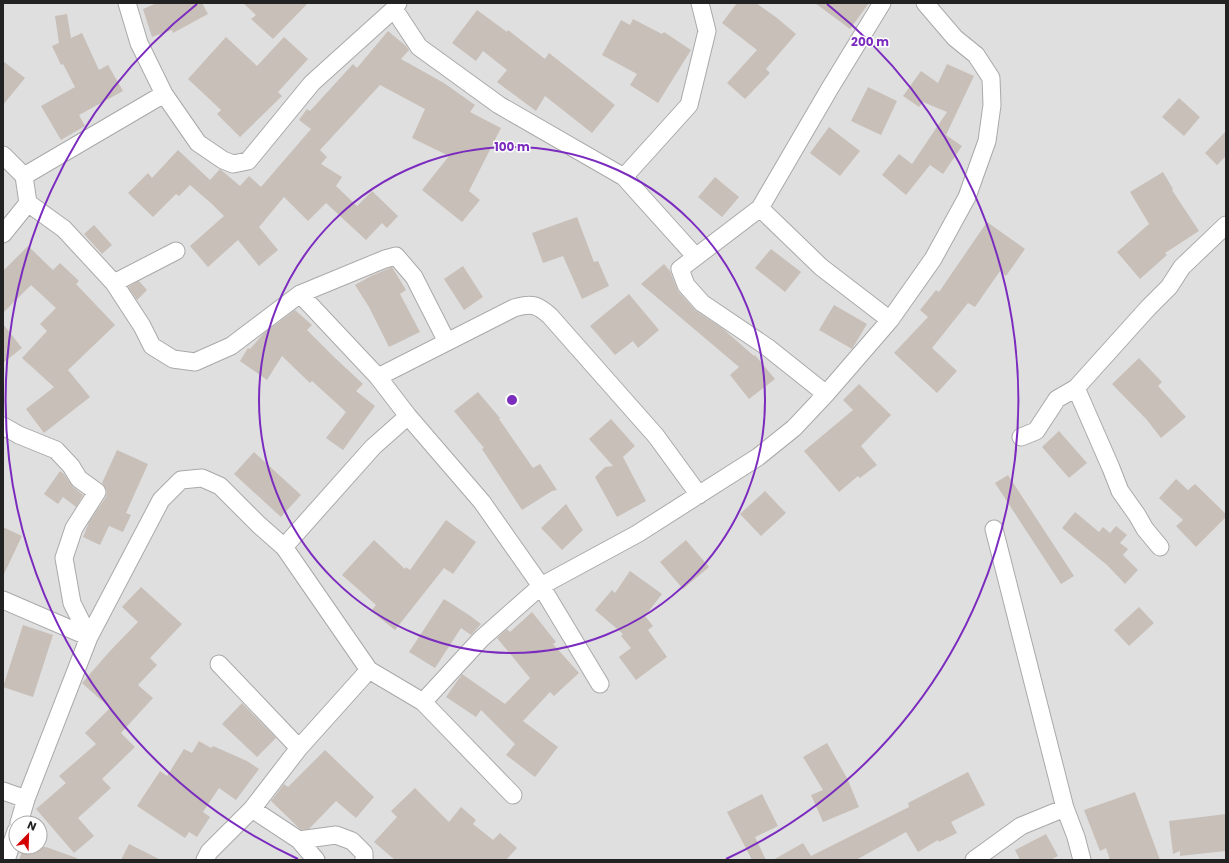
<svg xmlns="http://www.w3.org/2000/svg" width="1229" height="863" viewBox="0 0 1229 863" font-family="Poppins,sans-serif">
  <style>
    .residential { fill: #e0dfdf; fill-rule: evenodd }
    .building { fill: #c7bfb8 }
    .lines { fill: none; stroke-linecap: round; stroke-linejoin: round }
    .minor-casing { stroke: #a9a9a9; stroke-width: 19 }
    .minor { stroke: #fff; stroke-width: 17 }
    .ring { fill: none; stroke: #7b2cbf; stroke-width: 2 }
    .centre { fill: #7b2cbf; stroke: #fff; stroke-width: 2 }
    .ring-label { font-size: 12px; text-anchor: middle; font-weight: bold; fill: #7b2cbf; stroke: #fff; stroke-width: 3; stroke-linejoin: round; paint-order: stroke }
  </style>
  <rect width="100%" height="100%" fill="#f2efe9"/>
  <!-- residential -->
  <path class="residential" d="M3 3H1226V860H3ZM16 823H40V847H16Z"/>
  <!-- building -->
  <path class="building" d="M157 3H202L208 14 173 33 172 30 152 37 143 9Z
    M243 3H308L273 39 251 19 256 15Z
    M737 3H756L777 18 796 34 766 69 770 73 745 99 727 83 757 50 722 23Z
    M815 3H869L850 29Z
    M477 10 507 32 508 30 545 59 549 53 615 105 592 133 545 96 536 111 497 82 507 70 483 51 476 61 452 43Z
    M67 14 71 38 82 33 99 70 108 65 123 91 79 115 85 126 61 140 41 106 75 87 63 64 61 65 52 46 59 43 55 16Z
    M633 19 662 34 664 32 691 50 658 103 630 85 637 74 602 55 621 20 630 25Z
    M388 31 406 46 409 50 401 59 444 83 475 105 470 112 501 128 469 191 480 200 462 222 422 190 449 156 412 138 425 109 380 85 320 150 327 157 321 164 342 177 336 186 357 206 372 191 398 216 387 228 382 223 366 240 326 203 308 221 284 197 259 227 278 250 259 266 238 240 208 267 190 246 224 216 212 204 190 185 179 196 176 194 153 217 128 193 148 173 152 178 178 150 210 180 220 169 240 186 249 176 261 187 311 129 299 120 307 109 310 111 353 64 357 68Z
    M226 37 257 66 284 37 308 59 278 92 282 96 240 137 217 114 221 110 188 79Z
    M3 61 25 78 3 105Z
    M947 64 974 76 946 135 962 146 943 174 930 165 906 195 882 175 899 154 912 164 947 112 923 102 919 107 903 96 921 71 938 83Z
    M868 87 897 101 881 135 851 121Z
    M1179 98 1200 117 1184 136 1162 117Z
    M829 127 860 151 840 176 810 153Z
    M1226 131V156L1217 165 1205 153Z
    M1163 172 1173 189 1172 190 1199 231 1165 253 1167 255 1140 279 1117 252 1149 224 1130 192Z
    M715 177 739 197 722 217 698 197Z
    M577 217 594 262 598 261 609 286 582 299 563 256 543 263 532 233Z
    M987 222 1025 249 1006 276 1000 271 975 307 968 303 932 348 957 371 937 393 894 353 928 317 920 310 936 290 939 292Z
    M94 225 112 245 102 254 84 234Z
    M28 246 53 270 60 263 79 281 76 284 115 325 68 370 90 397 44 433 26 409 54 387 22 358 47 331 40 324 56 308 31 285 3 313V271Z
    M771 249 801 272 785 292 755 268Z
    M664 264 670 271 678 291 695 310 722 328 754 356 755 355 775 379 749 399 730 375 739 367 641 284Z
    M463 266 483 297 464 310 444 279Z
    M392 267 406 290 400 294 420 332 389 347 369 307 355 285 371 276Z
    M139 281 147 290 137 300 128 287Z
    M629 294 659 330 638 348 633 341 615 355 590 326Z
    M834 305 867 324 852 349 819 330Z
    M295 310 312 325 307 330 335 358 363 384 356 391 375 406 343 450 326 438 346 412 312 381 310 383 282 356 267 380 240 361 248 348 250 349 263 334Z
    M3 324 22 348 3 363Z
    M1139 358 1162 382 1158 386 1186 417 1161 438 1147 420 1112 384Z
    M859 384 891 415 861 446 877 465 860 478 858 476 839 492 804 451 853 410 843 400Z
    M478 392 500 418 499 419 533 468 540 464 557 490 552 491 522 510 482 449 484 448 454 411Z
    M611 419 635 446 623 457 646 501 617 517 595 477 605 467 613 466 589 439Z
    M1059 431 1087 463 1069 478 1042 447Z
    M117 450 148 464 126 513 131 515 123 532 109 526 100 545 83 537 89 522 106 497 107 492 106 488 102 483Z
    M254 452 301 495 281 517 234 474Z
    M60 471 64 474 73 487 83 495 76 507 63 497 58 504 44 494Z
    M1008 475 1074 576 1061 584 995 483Z
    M1176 479 1188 490 1195 484 1226 514V517L1196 547 1176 526 1183 520 1159 498Z
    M765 491 786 513 761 536 740 514Z
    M566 504 583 530 562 550 541 528Z
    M1075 512 1099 532 1103 527 1110 533 1116 526 1127 535 1120 543 1128 549 1123 555 1138 570 1125 584 1107 565 1062 528Z
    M446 520 476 542 453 574 444 568 395 630 371 611 376 605 342 575 374 540 405 569 406 567 410 570Z
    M3 527 22 536 3 576Z
    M686 540 709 567 683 589 660 562Z
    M630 571 662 594 645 616 653 626 648 630 667 657 636 680 619 657 631 648 621 636 623 634 595 610 612 590 615 593Z
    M141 587 182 624 150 658 157 665 138 685 153 698 121 733 135 747 102 779 111 788 78 818 94 836 74 853 36 809 66 783 59 776 96 744 85 733 110 708 82 683 110 651 138 622 122 607Z
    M444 599 469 615 481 624 471 635 461 628 435 668 409 652Z
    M1139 607 1154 623 1129 646 1114 630Z
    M532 612 556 642 553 644 579 673 554 696 550 692 523 721 558 747 535 777 506 755 515 744 481 710 476 717 446 697 462 674 505 704 530 678 497 638 507 629 510 632Z
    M23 625 53 635 33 697 3 687Z
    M242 703 276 738 257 757 222 724Z
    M199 741 211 748 213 746 247 761 259 769 236 800 219 788 203 812 210 817 197 837 189 832 185 838 137 806 160 771 167 776 184 749 192 753Z
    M827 743 847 778 859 807 823 822 811 795 823 790 803 757Z
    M325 750 374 797 356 818 336 801 309 829 301 830 271 801 284 784 288 787Z
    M968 772 985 805 951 822 957 833 939 842 938 840 918 852 906 832 856 860H773L803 843 811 856 909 807 908 803Z
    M415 788 449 822 461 807 476 820 473 824 493 840 500 833 517 848 506 860H395L374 842 397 817 391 811Z
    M1135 792 1160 860H1110L1106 848 1100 851 1084 810Z
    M762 794 778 826 755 837 766 860H752L727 812Z
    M1226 814V851L1180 856V851L1173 854 1169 821Z
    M1046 834 1058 856 1050 860H1020L1015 850Z
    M129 844 161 860H121Z
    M24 847H46L77 858V860H19Z"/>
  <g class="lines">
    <defs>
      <path id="minor" d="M127 3 139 43 164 94 198 143 223 160 233 164 248 161 312 83 394 9 398 3
        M394 9 419 47 499 105 624 177 696 257
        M3 155 24 176 28 203 3 234
        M24 176 164 94
        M624 177 689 105 707 31 700 3
        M28 203 64 229 114 283 142 326 152 346 173 359 195 362 231 346 300 294 385 259 396 256 414 277 447 342
        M760 208 821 267 890 320
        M114 283 176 251
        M300 294 378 377 408 416 482 502 541 586 600 684
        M378 377 514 308C531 303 537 304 550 316L656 436 699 495
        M826 394 767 347 702 303 686 285 680 269 760 208 830 88 882 3
        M3 426 19 435 56 450 71 466 79 479 97 492 74 528 64 558 72 603 89 637
        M1021 437 1036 431 1057 399 1076 388
        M994 529 1065 808
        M284 547 373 447 408 416
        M1160 547 1145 529 1137 515 1120 491 1111 468 1076 388 1148 308 1169 287 1182 267 1226 225
        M3 600 89 637
        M219 664 299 748
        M423 702 481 639 541 586 637 534 758 457 794 428 826 394 890 320 933 259 967 197 987 141 992 105 991 78 976 55 955 38 925 3
        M3 791 26 799
        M252 809 299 840 316 860
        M19 823 26 799 89 637 161 500 181 480 202 478 220 486 259 525 284 547 369 670 423 702 513 795
        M299 840 336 835 352 841 364 853V860
        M6 860 16 831
        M205 860 209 852 252 809 299 748 369 670
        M974 860 1021 826 1065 808 1076 837 1082 860"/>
    </defs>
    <!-- minor casing -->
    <use href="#minor" class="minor-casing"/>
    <!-- minor -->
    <use href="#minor" class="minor"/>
  </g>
  <!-- distance rings -->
  <g class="ring">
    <circle cx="512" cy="400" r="253"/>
    <path d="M298 859A506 506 0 0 1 197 4M827 4A506 506 0 0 1 726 859"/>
  </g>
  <circle cx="512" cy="400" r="6" class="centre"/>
  <g class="ring-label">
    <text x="870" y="46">200 m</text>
    <text x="512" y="151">100 m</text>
  </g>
  <!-- border -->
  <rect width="1229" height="863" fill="none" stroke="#222222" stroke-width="8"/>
  <!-- north arrow -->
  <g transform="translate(28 835) rotate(23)"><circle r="19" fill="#ffffff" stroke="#a7a7a7"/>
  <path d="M0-3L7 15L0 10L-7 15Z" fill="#d40000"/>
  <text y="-6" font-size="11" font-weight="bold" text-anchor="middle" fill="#222222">N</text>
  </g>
</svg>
